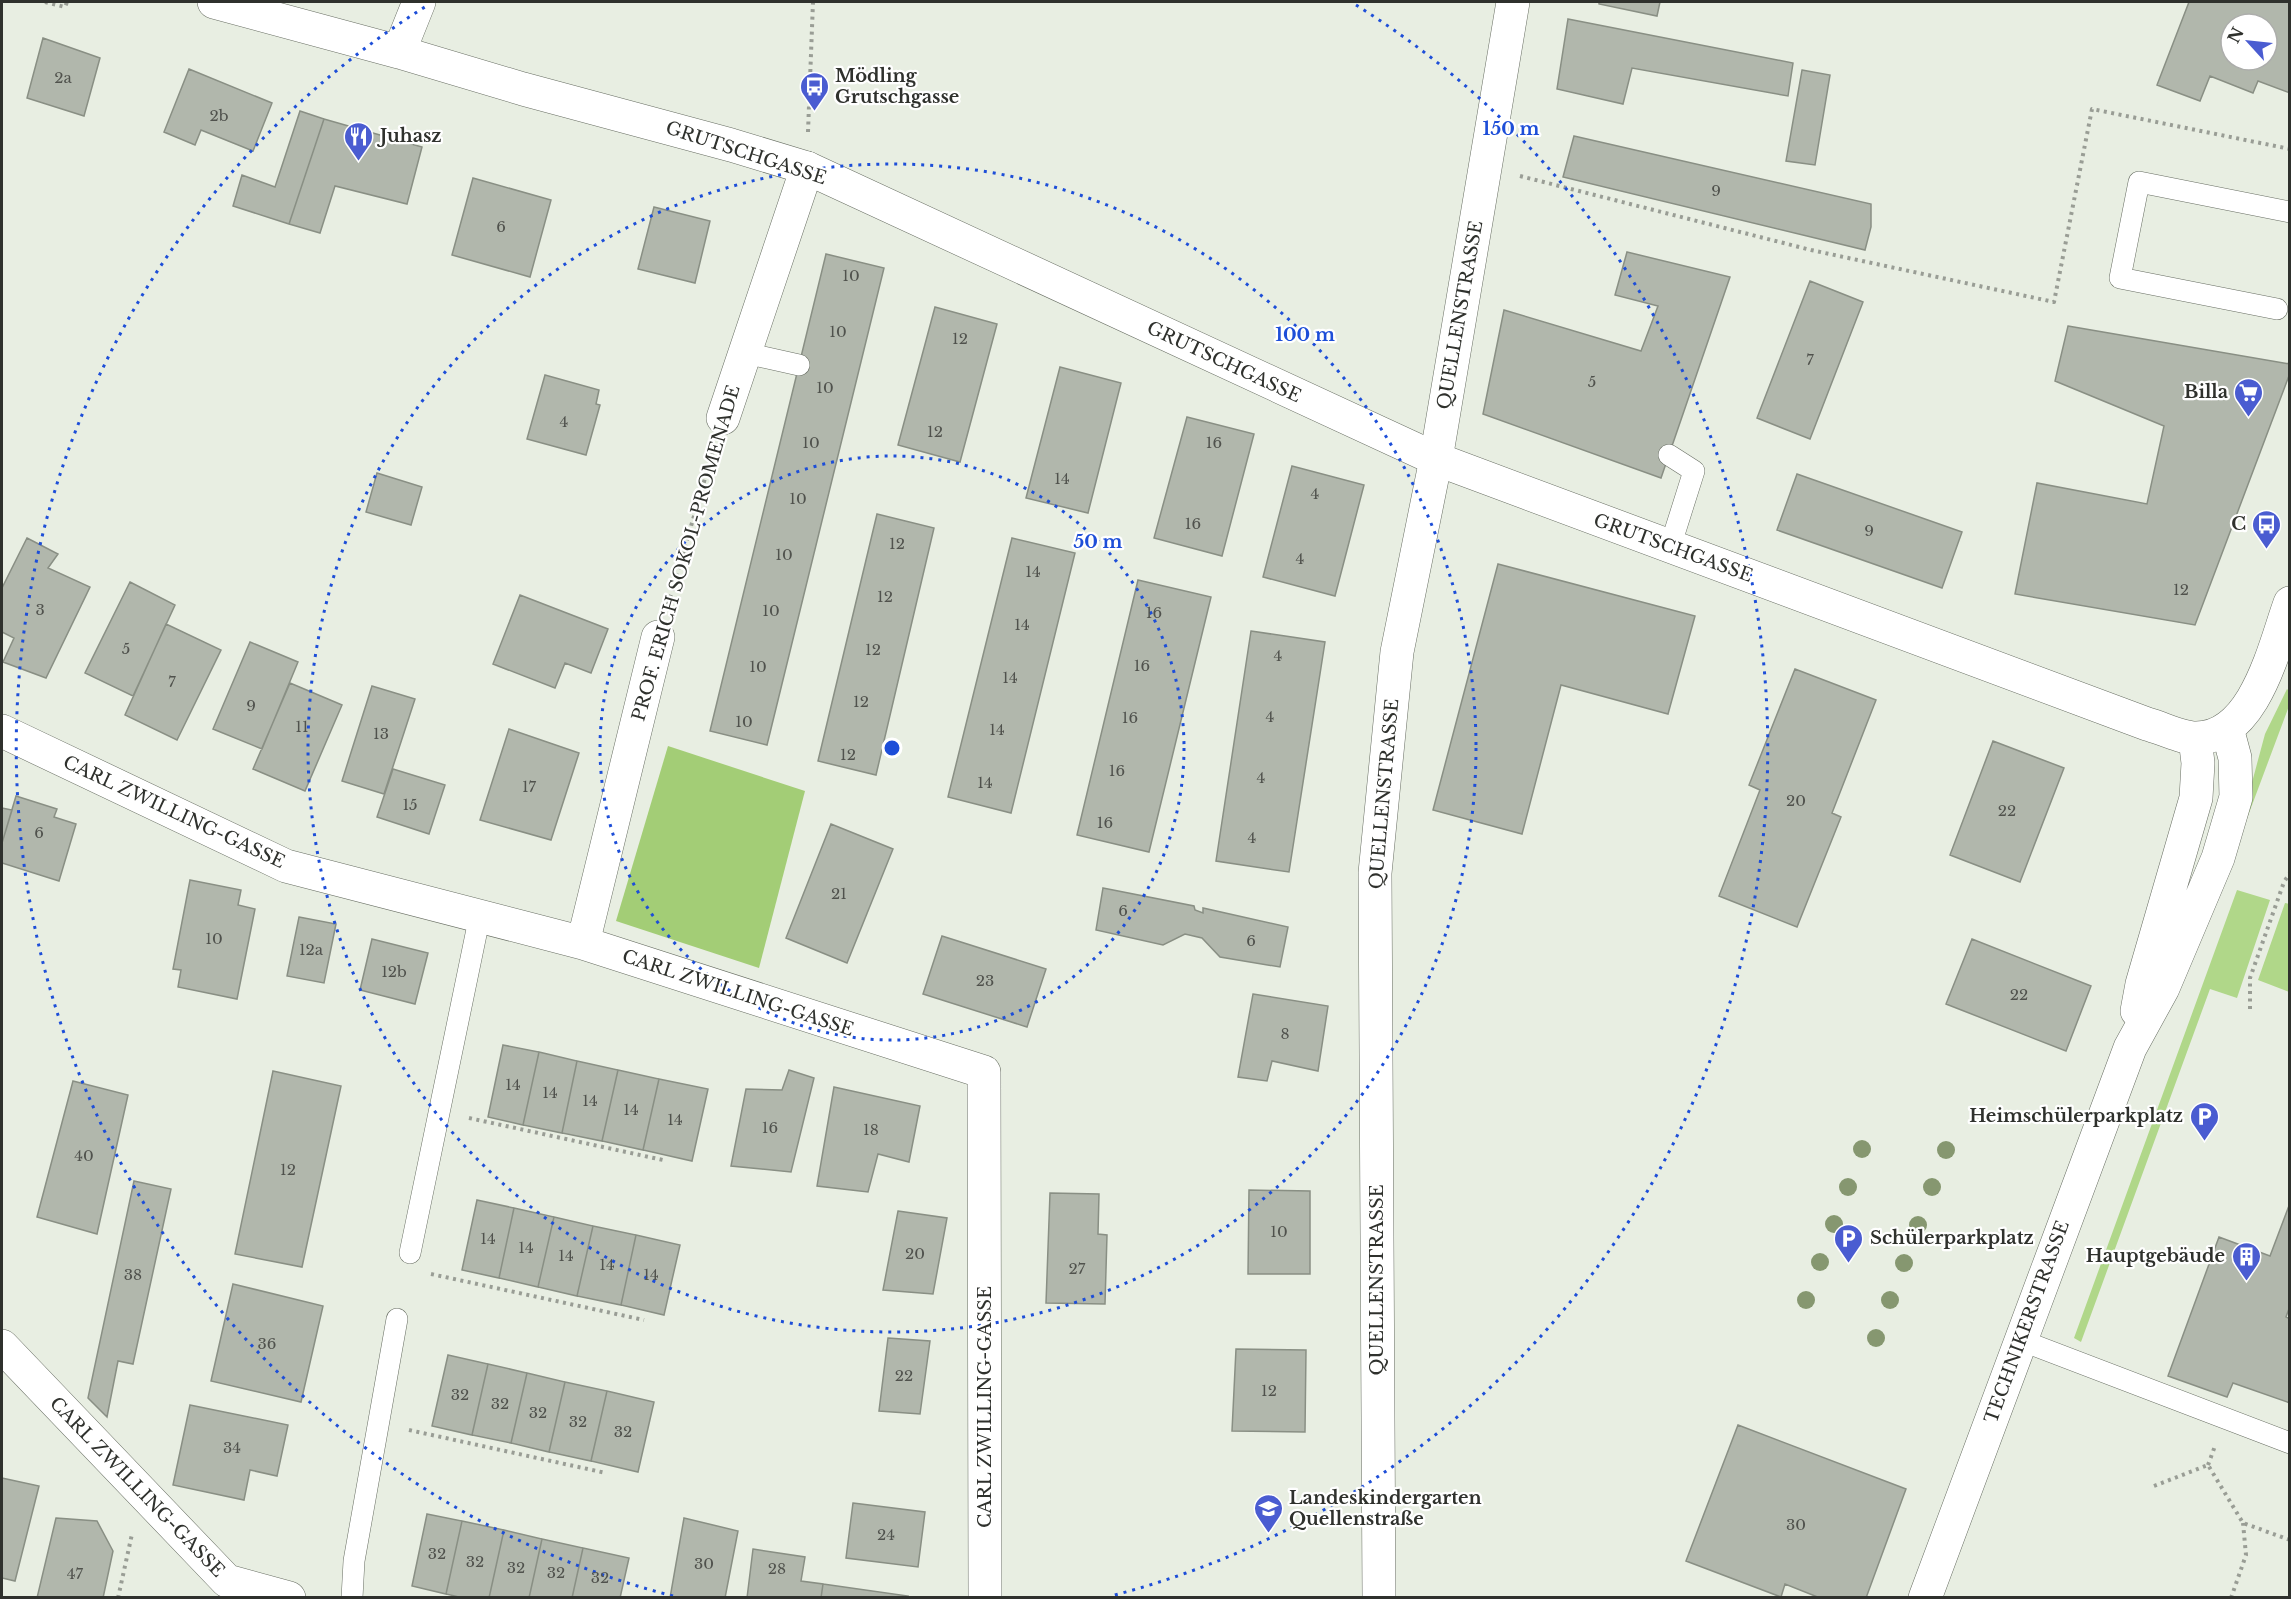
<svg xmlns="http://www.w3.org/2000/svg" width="2291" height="1599" viewBox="0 0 2291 1599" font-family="'Libre Baskerville',serif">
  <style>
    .green { fill: #b0d789 }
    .forest { fill: #a3cd76 }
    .building { fill: #b1b7ac; stroke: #898f84; stroke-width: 1.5; fill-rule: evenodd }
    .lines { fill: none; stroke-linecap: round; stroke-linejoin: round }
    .lane-casing { stroke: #686e63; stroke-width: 22 }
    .street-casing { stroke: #686e63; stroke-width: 34 }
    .secondary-casing { stroke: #686e63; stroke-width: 34 }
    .path { stroke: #999d95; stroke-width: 4; stroke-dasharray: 3 4.5; stroke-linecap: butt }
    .lane { stroke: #fff; stroke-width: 21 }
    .street { stroke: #fff; stroke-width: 33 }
    .secondary { stroke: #fff; stroke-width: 33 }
    .tree { fill: #869770 }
    .ring { fill: none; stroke: #1d4ed8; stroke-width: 3; stroke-dasharray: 3 6 }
    .labels { text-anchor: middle; stroke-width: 4.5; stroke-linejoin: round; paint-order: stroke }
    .number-label { font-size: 15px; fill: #50524d }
    .poi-label { font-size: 18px; font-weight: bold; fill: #2f312d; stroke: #fff; text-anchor: start }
    .street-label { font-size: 18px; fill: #2f312d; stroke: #fff }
    .centre { fill: #1d4ed8; stroke: #fff; stroke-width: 3 }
    .ring-label { font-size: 18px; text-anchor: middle; font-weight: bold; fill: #1d4ed8; stroke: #fff; stroke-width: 4.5; stroke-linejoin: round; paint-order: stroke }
  </style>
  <rect width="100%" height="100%" fill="#e8eee2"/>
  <!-- green -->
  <path class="green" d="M2287 689 2289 691V706L2236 848 2243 816 2265 734Z
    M2237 890 2270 900 2237 998 2210 989 2081 1342 2074 1338Z
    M2285 903 2290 904 2289 992 2258 980Z"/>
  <!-- forest -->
  <path class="forest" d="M668 746 805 791 759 968 616 921Z"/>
  <!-- building -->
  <path class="building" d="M1599 2H1660L1657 16 1599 4Z
    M2189 2H2290V93L2258 81 2253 93 2210 76 2200 101 2157 85ZM2231 24H2267V60H2231Z
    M1568 19 1793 63 1788 96 1632 68 1623 104 1557 89Z
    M43 38 100 58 84 116 27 98Z
    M189 69 272 103 253 151 201 130 195 145 164 132Z
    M1802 70 1830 75 1815 165 1786 161Z
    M300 111 324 119 289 224 233 206 242 175 275 187Z
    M324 119 422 147 407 204 335 186 320 233 289 224Z
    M1574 136 1871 204V227L1865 250 1563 177Z
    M473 178 551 200 530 277 452 255Z
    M654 207 710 221 695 283 638 269Z
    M1627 252 1730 277 1661 478 1483 414 1504 310 1641 351 1658 306 1615 295Z
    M826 254 884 268 767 745 710 731Z
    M1810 281 1863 302 1810 439 1757 418Z
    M935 307 997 324 960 462 898 445Z
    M2068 326 2290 364V373L2195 625 2015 594 2037 483 2147 504 2164 426 2055 381Z
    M1060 367 1121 383 1088 513 1026 498Z
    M545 375 599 390 596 404 600 405 586 455 527 439Z
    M1187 417 1254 434 1222 556 1154 538Z
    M1292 466 1364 485 1335 596 1263 577Z
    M377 473 422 487 411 525 366 512Z
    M1797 474 1962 532 1942 588 1777 530Z
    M877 514 934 528 876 775 818 761Z
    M27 538 58 554 48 568 90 587 46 678 3 662 14 638 2 632V588Z
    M1012 538 1075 553 1011 813 948 797Z
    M1498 564 1695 616 1668 714 1561 685 1522 834 1433 810Z
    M1138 580 1211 597 1149 852 1077 835Z
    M130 582 175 605 133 696 85 673Z
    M520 595 608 629 591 673 565 663 555 688 493 664Z
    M166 624 221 650 177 740 125 715Z
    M1251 631 1325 642 1289 872 1216 861Z
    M250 642 298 662 262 749 213 729Z
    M1795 669 1876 700 1832 813 1841 817 1797 927 1719 896 1760 790 1749 785Z
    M290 683 342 705 305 791 253 769Z
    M372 686 415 699 384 794 342 781Z
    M509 729 579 753 551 840 480 820Z
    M1993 741 2064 768 2020 882 1950 855Z
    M393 769 445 785 429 834 377 817Z
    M16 796 57 809 54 817 76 824 59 881 2 863V843Z
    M2 808 12 810 2 843Z
    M831 824 893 849 847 963 786 938Z
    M190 880 241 890 238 905 255 909 237 999 178 987 181 970 173 969Z
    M1103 888 1194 906 1195 910 1203 913V908L1288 927 1280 967 1220 957 1202 938 1185 934 1163 945 1096 930Z
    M299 917 336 924 324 983 287 976Z
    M942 936 1046 969 1027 1027 923 994Z
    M372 939 428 953 415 1004 360 990Z
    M1972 939 2091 986 2066 1051 1946 1004Z
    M1253 994 1328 1006 1318 1071 1272 1061 1267 1081 1238 1077Z
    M503 1045 539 1052 523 1125 488 1117Z
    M539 1052 577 1061 562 1133 523 1125Z
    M577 1061 618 1070 602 1141 562 1133Z
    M618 1070 659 1079 643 1150 602 1141Z
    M789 1070 814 1078 791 1172 731 1166 746 1089 782 1090Z
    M273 1071 341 1086 302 1267 235 1254Z
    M659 1079 708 1089 692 1161 643 1150Z
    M73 1081 128 1095 97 1234 37 1217Z
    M834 1087 920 1106 909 1162 878 1154 868 1192 817 1186Z
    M134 1181 171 1189 133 1364 118 1361 107 1417 88 1398Z
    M1249 1190 1310 1191V1274H1248Z
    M1050 1193 1099 1194 1098 1234 1107 1235 1105 1304 1046 1303Z
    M477 1200 514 1208 499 1278 462 1270Z
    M2290 1203V1306L2286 1317 2290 1319V1403L2233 1383 2227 1397 2168 1376 2219 1237 2270 1256Z
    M514 1208 554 1217 538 1287 499 1278Z
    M898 1211 947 1218 933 1294 883 1290Z
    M554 1217 593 1226 577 1296 538 1287Z
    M593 1226 636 1235 621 1305 577 1296Z
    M636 1235 680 1245 664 1315 621 1305Z
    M233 1284 323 1306 301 1402 211 1381Z
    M888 1338 930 1341 920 1414 879 1411Z
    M1236 1349 1306 1350 1305 1432 1232 1431Z
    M448 1355 488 1364 472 1435 432 1426Z
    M488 1364 527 1373 511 1443 472 1435Z
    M527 1373 565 1382 549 1452 511 1443Z
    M565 1382 607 1391 591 1461 549 1452Z
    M607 1391 654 1402 638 1472 591 1461Z
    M190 1405 288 1425 277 1476 250 1470 244 1500 173 1485Z
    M1738 1425 1906 1489 1866 1598H1820L1785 1584 1781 1597 1686 1561Z
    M2 1478 39 1486 15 1581 2 1578Z
    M853 1503 925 1512 918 1567 846 1558Z
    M427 1514 462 1521 446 1594 412 1586Z
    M56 1518 97 1521 113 1551 103 1598H37Z
    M684 1518 738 1531 725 1598H670Z
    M462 1521 504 1530 489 1598H463L446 1594Z
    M504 1530 542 1539 529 1598H489Z
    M542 1539 583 1548 572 1598H529Z
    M583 1548 629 1558 620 1598H572Z
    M753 1549 805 1557 801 1581 823 1584 821 1598H747Z
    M823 1584 908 1596 907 1598H821Z"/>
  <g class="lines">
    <defs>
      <path id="lane" d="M2277 309 2120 278 2139 182 2290 212
        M745 353 799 365
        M1669 455 1694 471 1670 547
        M410 1253 480 915
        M2020 1340 2290 1443
        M352 1598 354 1561 397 1319"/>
      <path id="street" d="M723 418 807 168
        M2 731 286 866 583 943 984 1072 985 1598
        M583 943 658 637
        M2 1346 227 1581 289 1598
        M1379 1598 1375 873 1397 652 1436 459 1513 2"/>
      <path id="secondary" d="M214 2 399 52 523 89 731 145 807 168 1436 459 2147 724C2162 728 2181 738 2196 738 2255 738 2274 647 2290 603
        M399 52 419 2
        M2137 1011 2142 984 2196 798 2198 763 2195 738
        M1925 1598 2130 1048 2163 988 2218 858 2236 797 2235 758 2227 728"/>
    </defs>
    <!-- lane casing -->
    <use href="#lane" class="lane-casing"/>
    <!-- street casing -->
    <use href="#street" class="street-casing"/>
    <!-- secondary casing -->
    <use href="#secondary" class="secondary-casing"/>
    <!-- path -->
    <path class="path" d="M45 2 65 7 67 2
      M808 132 813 2
      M1520 176 1811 250 2054 302 2092 109 2290 149
      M668 605 713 451
      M2250 1009V978L2284 882 2290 873
      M469 1118 663 1160
      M431 1274 644 1320
      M409 1430 606 1473
      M2208 1465 2215 1446
      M2154 1486 2208 1465 2243 1523 2290 1540
      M118 1598 132 1534
      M2231 1598 2246 1555 2243 1523"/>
    <!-- lane -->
    <use href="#lane" class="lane"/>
    <!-- street -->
    <use href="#street" class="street"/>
    <!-- secondary -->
    <use href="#secondary" class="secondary"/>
  </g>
  <!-- trees -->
  <g class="tree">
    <circle cx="1862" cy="1149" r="9"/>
    <circle cx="1946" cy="1150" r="9"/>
    <circle cx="1848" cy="1187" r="9"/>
    <circle cx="1932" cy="1187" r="9"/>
    <circle cx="1834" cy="1224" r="9"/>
    <circle cx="1918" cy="1225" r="9"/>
    <circle cx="1820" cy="1262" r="9"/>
    <circle cx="1904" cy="1263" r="9"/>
    <circle cx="1806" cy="1300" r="9"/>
    <circle cx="1890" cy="1300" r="9"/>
    <circle cx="1876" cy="1338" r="9"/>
  </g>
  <!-- distance rings -->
  <g class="ring">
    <circle cx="892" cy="748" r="292"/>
    <circle cx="892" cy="748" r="584"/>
    <path d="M673 1596A876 876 0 0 1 428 5M1356 5A876 876 0 0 1 1111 1596"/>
  </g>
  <!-- icons -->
  <defs>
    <symbol id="bus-pin" viewBox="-11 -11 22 30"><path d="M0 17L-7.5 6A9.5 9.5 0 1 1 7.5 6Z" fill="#4a5cd1" stroke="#fff"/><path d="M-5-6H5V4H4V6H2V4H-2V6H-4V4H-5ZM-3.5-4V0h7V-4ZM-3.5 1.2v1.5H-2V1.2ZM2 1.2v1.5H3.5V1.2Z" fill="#fff"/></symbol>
    <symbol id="restaurant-pin" viewBox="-11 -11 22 30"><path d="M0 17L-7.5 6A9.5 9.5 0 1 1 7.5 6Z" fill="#4a5cd1" stroke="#fff"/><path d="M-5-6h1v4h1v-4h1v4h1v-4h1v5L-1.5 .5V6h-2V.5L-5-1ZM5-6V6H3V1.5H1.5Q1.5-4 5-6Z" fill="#fff"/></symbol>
    <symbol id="supermarket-pin" viewBox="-11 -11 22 30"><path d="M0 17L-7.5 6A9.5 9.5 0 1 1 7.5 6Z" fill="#4a5cd1" stroke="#fff"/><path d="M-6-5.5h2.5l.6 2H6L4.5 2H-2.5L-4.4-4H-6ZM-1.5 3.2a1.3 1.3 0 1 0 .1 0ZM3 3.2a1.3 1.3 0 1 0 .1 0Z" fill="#fff"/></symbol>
    <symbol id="parking-pin" viewBox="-11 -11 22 30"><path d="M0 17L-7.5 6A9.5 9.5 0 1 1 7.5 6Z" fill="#4a5cd1" stroke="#fff"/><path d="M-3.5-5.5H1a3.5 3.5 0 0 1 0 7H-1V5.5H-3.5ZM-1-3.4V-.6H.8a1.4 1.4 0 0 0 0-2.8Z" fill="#fff"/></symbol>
    <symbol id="building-pin" viewBox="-11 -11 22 30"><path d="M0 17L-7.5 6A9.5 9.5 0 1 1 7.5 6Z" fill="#4a5cd1" stroke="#fff"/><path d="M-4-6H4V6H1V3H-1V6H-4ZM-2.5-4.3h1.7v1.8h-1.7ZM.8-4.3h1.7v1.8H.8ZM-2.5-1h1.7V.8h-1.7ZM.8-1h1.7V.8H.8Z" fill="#fff"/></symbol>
    <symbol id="school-pin" viewBox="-11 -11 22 30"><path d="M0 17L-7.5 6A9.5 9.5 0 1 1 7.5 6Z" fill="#4a5cd1" stroke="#fff"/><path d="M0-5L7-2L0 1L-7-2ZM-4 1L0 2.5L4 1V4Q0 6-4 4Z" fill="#fff"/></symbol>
  </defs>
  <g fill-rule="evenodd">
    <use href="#bus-pin" x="798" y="70" width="33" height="45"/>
    <use href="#restaurant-pin" x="342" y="120" width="33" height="45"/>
    <use href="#supermarket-pin" x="2232" y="376" width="33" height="45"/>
    <use href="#bus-pin" x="2250" y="508" width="33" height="45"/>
    <use href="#parking-pin" x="2188" y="1100" width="33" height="45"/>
    <use href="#parking-pin" x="1832" y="1222" width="33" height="45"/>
    <use href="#building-pin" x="2230" y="1240" width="33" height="45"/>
    <use href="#school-pin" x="1252" y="1492" width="33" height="45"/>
  </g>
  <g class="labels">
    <!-- number labels -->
    <g class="number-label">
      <text x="63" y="83">2a</text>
      <text x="219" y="121">2b</text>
      <text x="1716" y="196">9</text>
      <text x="501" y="232">6</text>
      <text x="851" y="281">10</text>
      <text x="838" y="337">10</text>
      <text x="960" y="344">12</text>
      <text x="1810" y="365">7</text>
      <text x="1592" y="387">5</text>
      <text x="825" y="393">10</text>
      <text x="564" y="427">4</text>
      <text x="935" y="437">12</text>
      <text x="811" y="448">10</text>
      <text x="1214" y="448">16</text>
      <text x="1062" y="484">14</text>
      <text x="1315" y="499">4</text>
      <text x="798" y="504">10</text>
      <text x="1193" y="529">16</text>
      <text x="1869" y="536">9</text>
      <text x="897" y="549">12</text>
      <text x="784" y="560">10</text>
      <text x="1300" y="564">4</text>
      <text x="1033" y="577">14</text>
      <text x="2181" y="595">12</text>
      <text x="885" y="602">12</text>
      <text x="40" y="615">3</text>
      <text x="771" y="616">10</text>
      <text x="1154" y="618">16</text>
      <text x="1022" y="630">14</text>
      <text x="126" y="654">5</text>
      <text x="873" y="655">12</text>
      <text x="1278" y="661">4</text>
      <text x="1142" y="671">16</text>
      <text x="758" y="672">10</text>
      <text x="1010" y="683">14</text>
      <text x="172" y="687">7</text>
      <text x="861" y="707">12</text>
      <text x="251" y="711">9</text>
      <text x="1270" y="722">4</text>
      <text x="1130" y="723">16</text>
      <text x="744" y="727">10</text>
      <text x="302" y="732">11</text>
      <text x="997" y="735">14</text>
      <text x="381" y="739">13</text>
      <text x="848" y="760">12</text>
      <text x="1117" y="776">16</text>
      <text x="1261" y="783">4</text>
      <text x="985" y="788">14</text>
      <text x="529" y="792">17</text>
      <text x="1796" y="806">20</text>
      <text x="410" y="810">15</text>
      <text x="2007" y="816">22</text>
      <text x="1105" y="828">16</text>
      <text x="39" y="838">6</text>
      <text x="1252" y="843">4</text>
      <text x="839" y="899">21</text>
      <text x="1123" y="916">6</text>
      <text x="214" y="944">10</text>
      <text x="1251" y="946">6</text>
      <text x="311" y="955">12a</text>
      <text x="394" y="977">12b</text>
      <text x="985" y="986">23</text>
      <text x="2019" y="1000">22</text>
      <text x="1285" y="1039">8</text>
      <text x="513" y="1090">14</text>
      <text x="550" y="1098">14</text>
      <text x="590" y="1106">14</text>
      <text x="631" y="1115">14</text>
      <text x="675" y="1125">14</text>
      <text x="770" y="1133">16</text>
      <text x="871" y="1135">18</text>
      <text x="84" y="1161">40</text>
      <text x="288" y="1175">12</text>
      <text x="1279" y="1237">10</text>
      <text x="488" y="1244">14</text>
      <text x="526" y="1253">14</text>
      <text x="915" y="1259">20</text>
      <text x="566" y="1261">14</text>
      <text x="607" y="1270">14</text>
      <text x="1077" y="1274">27</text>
      <text x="133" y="1280">38</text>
      <text x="651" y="1280">14</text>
      <text x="267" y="1349">36</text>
      <text x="904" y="1381">22</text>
      <text x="1269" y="1396">12</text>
      <text x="460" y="1400">32</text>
      <text x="500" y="1409">32</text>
      <text x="538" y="1418">32</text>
      <text x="578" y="1427">32</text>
      <text x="623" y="1437">32</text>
      <text x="232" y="1453">34</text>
      <text x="1796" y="1530">30</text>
      <text x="886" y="1540">24</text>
      <text x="437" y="1559">32</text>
      <text x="475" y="1567">32</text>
      <text x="704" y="1569">30</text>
      <text x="516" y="1573">32</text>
      <text x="777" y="1574">28</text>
      <text x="556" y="1578">32</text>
      <text x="75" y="1579">47</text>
      <text x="600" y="1583">32</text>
    </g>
    <!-- poi labels -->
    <g class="poi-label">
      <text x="835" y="82">Mödling<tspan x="835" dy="21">Grutschgasse</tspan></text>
      <text x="380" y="142">Juhasz</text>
      <text x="2228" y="398" text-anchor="end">Billa</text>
      <text x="2246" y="530" text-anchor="end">C</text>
      <text x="2183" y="1122" text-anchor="end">Heimschülerparkplatz</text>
      <text x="1870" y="1244">Schülerparkplatz</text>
      <text x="2225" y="1262" text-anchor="end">Hauptgebäude</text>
      <text x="1289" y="1504">Landeskindergarten<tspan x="1289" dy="21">Quellenstraße</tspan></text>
    </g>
    <!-- street labels -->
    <g class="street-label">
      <text transform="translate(746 153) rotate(18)" y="6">GRUTSCHGASSE</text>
      <text transform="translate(1460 315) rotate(-80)" y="6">QUELLENSTRASSE</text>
      <text transform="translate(1224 362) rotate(25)" y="6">GRUTSCHGASSE</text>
      <text transform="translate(1673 548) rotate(20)" y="6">GRUTSCHGASSE</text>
      <text transform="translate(686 553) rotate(-74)" y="6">PROF. ERICH SOKOL-PROMENADE</text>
      <text transform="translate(1384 794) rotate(-85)" y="6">QUELLENSTRASSE</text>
      <text transform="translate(174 812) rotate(25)" y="6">CARL ZWILLING-GASSE</text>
      <text transform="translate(738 993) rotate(18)" y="6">CARL ZWILLING-GASSE</text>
      <text transform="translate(1377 1280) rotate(-90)" y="6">QUELLENSTRASSE</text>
      <text transform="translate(2027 1322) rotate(-70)" y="6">TECHNIKERSTRASSE</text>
      <text transform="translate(985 1407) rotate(-90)" y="6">CARL ZWILLING-GASSE</text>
      <text transform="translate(137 1487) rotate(46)" y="6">CARL ZWILLING-GASSE</text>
    </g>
  </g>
  <circle cx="892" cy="748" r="9" class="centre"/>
  <g class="ring-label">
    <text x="1511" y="135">150 m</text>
    <text x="1305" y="341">100 m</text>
    <text x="1098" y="548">50 m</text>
  </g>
  <!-- border -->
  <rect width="2291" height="1599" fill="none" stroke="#2f312d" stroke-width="6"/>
  <!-- north arrow -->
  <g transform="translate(2249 42) rotate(297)"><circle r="28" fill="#ffffff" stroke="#acadab" stroke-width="1.5"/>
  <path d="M0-4.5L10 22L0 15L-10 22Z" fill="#4a5cd1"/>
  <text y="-9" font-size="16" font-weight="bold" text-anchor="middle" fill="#2f312d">N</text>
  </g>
</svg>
